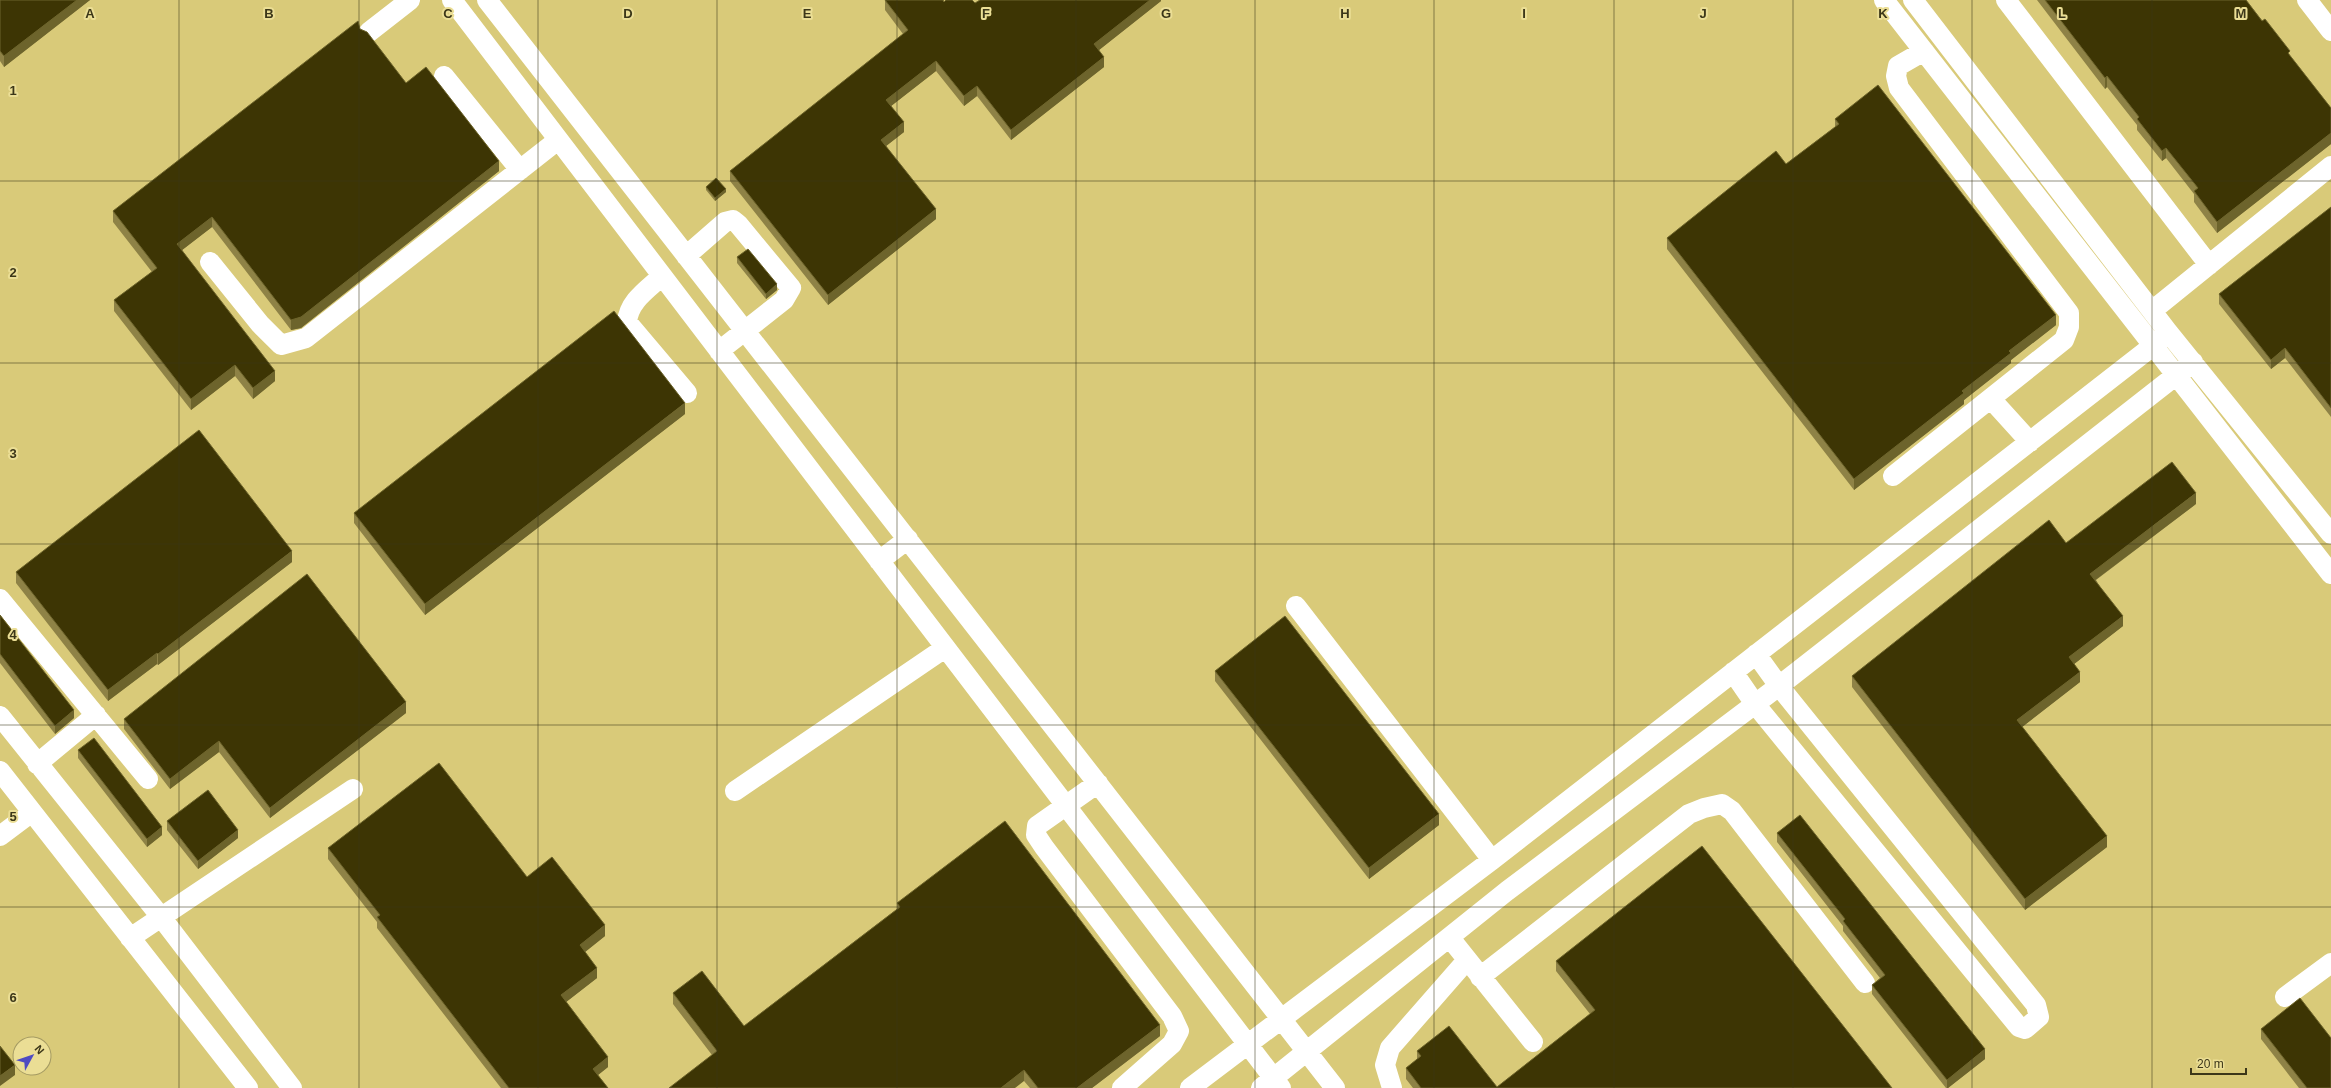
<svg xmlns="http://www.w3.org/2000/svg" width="2331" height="1088" viewBox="0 0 2331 1088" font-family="Helvetica,sans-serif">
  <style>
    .built { fill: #d9ca79; fill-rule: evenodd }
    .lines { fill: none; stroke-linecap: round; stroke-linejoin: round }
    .minor { stroke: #fff; stroke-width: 20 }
    .wall { fill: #8e8246 }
    .shaded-wall { fill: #6d642c }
    .building { fill: #3d3504; stroke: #6d642c }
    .grid { fill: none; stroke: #3c3719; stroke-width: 1; stroke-opacity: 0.55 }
    .grid-label { font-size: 13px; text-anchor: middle; font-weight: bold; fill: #3c3719; stroke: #ebde95; stroke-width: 4; stroke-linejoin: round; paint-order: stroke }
  </style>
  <rect width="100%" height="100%" fill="#ded088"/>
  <!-- built -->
  <path class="built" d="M0 0H2331V1088H0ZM20 1044H44V1068H20Z"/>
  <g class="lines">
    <!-- minor -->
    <path class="minor" d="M452 0 1281 1088
      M487 0 1335 1088
      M1884 0 2331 574
      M1913 0 2168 332 2331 534
      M2006 0 2209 265
      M2307 0 2331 31
      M369 32 410 0
      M444 76 520 170
      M686 256 725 222 733 220 738 224 791 288 784 300 719 351
      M210 262 260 324 281 345 306 338 558 140
      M662 276C647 290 629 301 627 322L687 393
      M2153 310 2331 166
      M1991 399 2030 442
      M1893 476 2064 340 2069 327V313L1899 88 1896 76 1898 66 1924 51
      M879 561 908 539
      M0 599 148 779
      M1296 606 1492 860
      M1733 672 1755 704 2019 1027 2025 1029 2039 1017 2036 1005 1779 686 1756 654
      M0 716 161 917 292 1088
      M37 764 96 715
      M0 771 248 1088
      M1098 783 1037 826 1036 835 1044 847 1172 1016 1179 1031 1172 1044 1122 1088
      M735 791 945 648
      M0 836 32 812
      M130 938 353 789
      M1450 938 1533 1042
      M1480 977 1689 814 1704 808 1722 804 1732 811 1865 983
      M2285 997 2331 963
      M1190 1088 1492 860 2154 345 2168 332
      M1261 1088 1507 891 1779 686 2193 362
      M1392 1088 1385 1065 1390 1048 1467 960"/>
  </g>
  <!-- wall -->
  <path class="wall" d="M0 0H90L4 67 0 61Z
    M885 0 944 2 975 3 1161 0V1L1099 50 1104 67 1011 140 977 96 964 106 936 71 891 106 904 132 886 146 936 219 828 305 730 181V171L903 34 885 10Z
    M2037 0H2246L2331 108V144L2217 233 2194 202V194L2166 158 2162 161 2137 130V125L2107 87 2105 89Z
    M360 29 406 83 499 171 301 328 291 330 212 227 182 250 275 381 253 399 235 376 191 410 114 311V300L152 272 113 222V211Z
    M1835 119 2056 325 2011 360V363L1964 400V404L1854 490 1667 249V238L1786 164 1835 127Z
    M706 187 726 192 715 201 706 190Z
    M2331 207V417L2285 358 2271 369 2219 304V294Z
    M737 257 777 290 766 299 737 263Z
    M685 414 425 615 354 523V513Z
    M2196 504 2096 580 2123 626 2074 664 2080 682 2022 727 2107 847 2025 910 1852 687V676Z
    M292 562 158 665 157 664 108 701 16 583V572Z
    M0 615 74 718 55 734 0 663Z
    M1215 671 1439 825 1369 879 1215 681Z
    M406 713 270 818 219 752 170 789 124 729V719Z
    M78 750 162 835 147 847 78 758Z
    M167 821 238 838 198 869 167 830Z
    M1777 833 1985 1059 1948 1088H1946L1872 994V985L1880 978 1843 931V926L1777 842Z
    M328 848 527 877 605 936 585 952 597 978 566 1002 608 1067 598 1075 608 1088H501L377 928V922L328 859Z
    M897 903 1160 1036 1092 1088H1030L1024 1081 712 1055 673 1004V993L744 1026 897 909Z
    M1556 961 1892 1088H1413L1406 1079V1068L1417 1059V1051L1497 1087 1590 1014 1556 971Z
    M2261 1029 2331 1088H2299L2261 1039Z"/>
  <!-- shaded-wall -->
  <path class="shaded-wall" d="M77 0H90L4 67V56Z
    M1150 0H1161V1L1094 54V44Z
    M1104 57V67L1011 140V130Z
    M936 61V71L886 110V100Z
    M2107 76V87L2105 89V78Z
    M977 86V96L964 106V96Z
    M904 122V132L881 150V140Z
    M2331 133V144L2217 233V222Z
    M2166 148V158L2162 161V151Z
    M499 161V171L301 328 291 330V320Z
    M726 189V192L715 201V198Z
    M936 209V219L828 305V295Z
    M212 217V227L177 254V244Z
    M777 284V290L766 299V294Z
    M2056 315V325L2011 360V363L1964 400V404L1854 490V479L1962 391 2009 351Z
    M2285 348V358L2271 369V360Z
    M235 365V376L191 410V399Z
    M275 371V381L253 399V388Z
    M685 403V414L425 615V604Z
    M2196 493V504L2090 584V574Z
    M292 551V562L158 665V654Z
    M2123 616V626L2069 668V657Z
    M157 653V664L108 701V690Z
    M2080 672V682L2017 731V720Z
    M406 702V713L270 818V808Z
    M74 710V718L55 734V726Z
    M219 741V752L170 789V779Z
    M1439 814V825L1369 879V868Z
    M162 827V835L147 847V839Z
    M238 830V838L198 869V861Z
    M2107 836V847L2025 910V899Z
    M605 925V936L580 956V945Z
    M597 968V978L561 1006V995Z
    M1160 1025V1036L1092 1088H1077Z
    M1985 1049V1059L1948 1088H1947V1080Z
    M608 1057V1067L593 1079V1069Z
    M15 1065V1075L0 1086V1076Z
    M1024 1070V1081L1015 1088H1001Z"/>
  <!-- building -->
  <path class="building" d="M0 0H77L4 56 0 51Z
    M885 0H943L944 2 946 0H972L975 3 980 0H1150L1094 44 1104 57 1011 130 977 86 964 96 936 61 886 100 904 122 881 140 936 209 828 295 730 171 908 30Z
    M2045 0H2246L2262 21 2265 19 2290 51 2288 53 2331 108V133L2217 222 2194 191 2198 188 2166 148 2162 151 2137 119 2139 117 2107 76 2105 78Z
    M358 21 360 29 367 32 406 83 426 67 499 161 301 317 291 320 212 217 177 244 275 371 253 388 235 365 191 399 114 300 157 268 113 211Z
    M1878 85 2056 315 2009 351 2011 353 1962 391 1964 393 1854 479 1667 238 1776 151 1786 164 1839 124 1835 119Z
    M716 178 726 189 715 198 706 187Z
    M2331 207V408L2285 348 2271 360 2219 294Z
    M748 249 777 284 766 294 737 257Z
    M614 311 685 403 425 604 354 513Z
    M199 430 292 551 158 654 157 653 108 690 16 572Z
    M2172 462 2196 493 2090 574 2123 616 2069 657 2080 672 2017 720 2107 836 2025 899 1852 676 2049 520 2066 543Z
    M307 574 406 702 270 808 219 741 170 779 124 719Z
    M0 615 74 710 55 726 0 654Z
    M1285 616 1439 814 1369 868 1215 671Z
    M94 738 162 827 147 839 78 750Z
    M439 763 527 877 552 857 605 925 580 945 597 968 561 995 608 1057 593 1069 608 1088H509L377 917 380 915 328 848Z
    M208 790 238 830 198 861 167 821Z
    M1800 815 1985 1049 1947 1080 1872 985 1885 975 1843 921 1845 919 1777 833Z
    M1005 821 1160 1025 1077 1088H1038L1024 1070 1001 1088H669L717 1051 673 993 702 971 744 1026 900 907 897 903Z
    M1702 846 1892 1088H1421L1406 1068 1421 1056 1417 1051 1449 1026 1497 1087 1595 1010 1556 961Z
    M2300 998 2331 1038V1088H2307L2261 1029Z
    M0 1046 15 1065 0 1076Z"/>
  <!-- grid -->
  <path class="grid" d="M179 0V1088M359 0V1088M538 0V1088M717 0V1088M897 0V1088M1076 0V1088M1255 0V1088M1434 0V1088M1614 0V1088M1793 0V1088M1972 0V1088M2152 0V1088M0 181H2331M0 363H2331M0 544H2331M0 725H2331M0 907H2331"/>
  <g class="grid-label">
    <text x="90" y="18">A</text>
    <text x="269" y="18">B</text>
    <text x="448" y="18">C</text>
    <text x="628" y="18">D</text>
    <text x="807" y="18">E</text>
    <text x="986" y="18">F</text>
    <text x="1166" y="18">G</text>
    <text x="1345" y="18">H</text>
    <text x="1524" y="18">I</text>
    <text x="1703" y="18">J</text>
    <text x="1883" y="18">K</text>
    <text x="2062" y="18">L</text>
    <text x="2241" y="18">M</text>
    <text x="13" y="95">1</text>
    <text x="13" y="277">2</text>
    <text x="13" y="458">3</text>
    <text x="13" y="639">4</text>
    <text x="13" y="821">5</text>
    <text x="13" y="1002">6</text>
  </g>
  <!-- north arrow -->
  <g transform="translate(32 1056) rotate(50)"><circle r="19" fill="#ebde95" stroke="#a59b63"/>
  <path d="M0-3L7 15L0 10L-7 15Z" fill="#4f4bc2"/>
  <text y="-6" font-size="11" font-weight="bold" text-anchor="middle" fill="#3c3719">N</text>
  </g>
  <!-- scale -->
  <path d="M2191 1068v6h55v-6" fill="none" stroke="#3c3719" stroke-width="2"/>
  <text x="2197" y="1068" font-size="12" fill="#3c3719" stroke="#ebde95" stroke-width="3" paint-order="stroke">20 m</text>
</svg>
